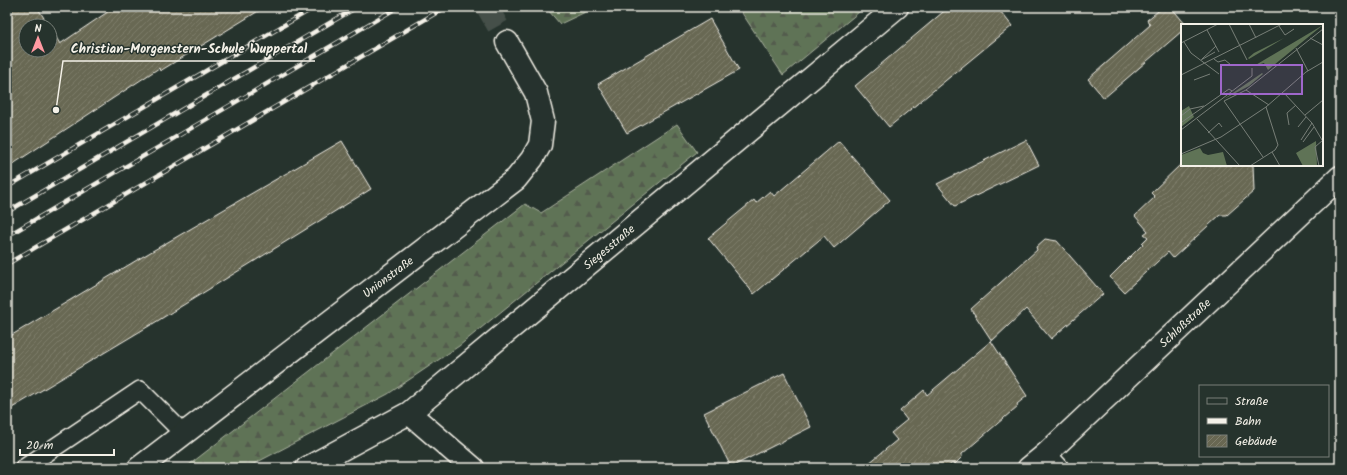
<svg xmlns="http://www.w3.org/2000/svg" width="1347" height="475" viewBox="0 0 1347 475" font-family="Kalam,sans-serif">
  <style>
    .forest { fill: url(#forest-firs); stroke: #aab29f }
    .building { fill: url(#building-hatch); stroke: #f4f1e8 }
    .lines { fill: none; stroke-linecap: round; stroke-linejoin: round }
    .secondary-tunnel { stroke: #455049; stroke-width: 22; stroke-dasharray: 22 11; stroke-linecap: butt }
    .lane-casing { stroke: #f4f1e8; stroke-width: 20 }
    .street-casing { stroke: #f4f1e8; stroke-width: 25 }
    .secondary-casing { stroke: #f4f1e8; stroke-width: 25 }
    .lane { stroke: #26332d; stroke-width: 17 }
    .street { stroke: #26332d; stroke-width: 22 }
    .secondary { stroke: #26332d; stroke-width: 22 }
    .rail-casing { stroke: #f4f1e8; stroke-width: 4.5 }
    .rail { stroke: #26332d; stroke-width: 3; stroke-dasharray: 9; stroke-linecap: butt }
    .labels { text-anchor: middle; stroke-width: 3; stroke-linejoin: round; paint-order: stroke }
    .street-label { font-size: 12px; fill: #f4f1e8; stroke: #26332d }
    .inset-road { fill: none; stroke: #787f78; stroke-width: 1 }
    .view { fill: #9f67cb; fill-opacity: 0.15; stroke: #9f67cb; stroke-width: 2 }
    .inset-edge { fill: none; stroke: #f4f1e8; stroke-width: 2 }
    .leader { fill: none; stroke: #f4f1e8; stroke-width: 1.5 }
    .callout-dot { fill: #f4f1e8; stroke: #26332d; stroke-width: 1.5 }
    .callout-label { font-size: 13px; text-anchor: middle; font-weight: bold; fill: #f4f1e8; stroke: #26332d; stroke-width: 3; stroke-linejoin: round; paint-order: stroke }
  </style>
  <defs>
    <pattern id="forest-firs" width="22" height="20" patternUnits="userSpaceOnUse"><rect width="22" height="20" fill="#5f7356"/><path d="M5 1l3.5 6h-7zM16 11l3.5 6h-7z" fill="#535b4d"/></pattern>
    <pattern id="building-hatch" width="6" height="6" patternUnits="userSpaceOnUse"><rect width="6" height="6" fill="#686752"/><path d="M-1 1l2-2M0 6l6-6M5 7l2-2" fill="none" stroke="#7e7d6b"/></pattern>
  </defs>
  <rect width="100%" height="100%" fill="#26332d"/>
  <filter id="ink" filterUnits="userSpaceOnUse"><feTurbulence type="fractalNoise" baseFrequency=".025" numOctaves="2"/><feDisplacementMap in="SourceGraphic" scale="8" xChannelSelector="R" yChannelSelector="G"/><feConvolveMatrix kernelMatrix="1 2 1 2 8 2 1 2 1" color-interpolation-filters="sRGB"/></filter>
  <g filter="url(#ink)">
    <!-- forest -->
    <path class="forest" d="M554 7H596L560 24 548 10Z
      M738 7H865L783 75Z
      M677 124 697 152 459 346 388 394 246 468H185L525 204 541 213Z"/>
    <!-- building -->
    <path class="building" d="M7 7H37L49 26H26V50H50V27L60 44 115 7H265L160 71 159 68 7 168Z
      M949 7H997L1012 26 889 127 855 86Z
      M1163 7H1171L1186 25H1182V31L1104 98 1088 79 1150 25 1147 20Z
      M710 19 739 70 627 133 598 84Z
      M1026 140 1039 165 955 206 937 184Z
      M342 141 371 189 159 320 7 411V338L142 257Z
      M839 141 890 200 834 248 824 236 754 294 708 238 754 200 756 203 770 191 774 196Z
      M1180 165H1253L1254 191 1227 215H1220L1173 258 1168 252 1124 292 1110 277 1143 244 1142 243 1148 237 1144 234 1148 231 1135 216 1155 197 1151 193Z
      M1045 239 1057 241 1103 294 1051 339 1026 309 992 341 971 309 1037 250 1036 247Z
      M991 341 1027 396 1017 404 1018 406 962 454V457L955 464H951L946 468H863L897 440 891 433 907 420 900 411 924 390 927 395Z
      M784 373 811 427 731 467 704 413Z"/>
    <g class="lines">
      <!-- secondary-tunnel -->
      <path class="secondary-tunnel" d="M487 7 507 42"/>
      <defs>
        <path id="lane" d="M24 468 140 390 184 434"/>
        <path id="street" d="M409 413 473 468
          M1045 455 1057 468
          M307 468 409 413 897 7"/>
        <path id="secondary" d="M139 468 516 179 532 159 540 145 543 121 536 93 507 42
          M1029 468 1045 455 1340 177"/>
      </defs>
      <!-- lane casing -->
      <use href="#lane" class="lane-casing"/>
      <!-- street casing -->
      <use href="#street" class="street-casing"/>
      <!-- secondary casing -->
      <use href="#secondary" class="secondary-casing"/>
      <!-- lane -->
      <use href="#lane" class="lane"/>
      <!-- street -->
      <use href="#street" class="street"/>
      <!-- secondary -->
      <use href="#secondary" class="secondary"/>
      <defs>
        <path id="rail" d="M7 187 315 7
          M7 212 357 7
          M7 236 398 7
          M7 264 446 7"/>
      </defs>
      <!-- rail casing -->
      <use href="#rail" class="rail-casing"/>
      <!-- rail -->
      <use href="#rail" class="rail"/>
    </g>
  </g>
  <g class="labels">
    <!-- street labels -->
    <g class="street-label">
      <text transform="translate(609 247) rotate(-40)" y="4">Siegesstraße</text>
      <text transform="translate(388 277) rotate(-37)" y="4">Unionstraße</text>
      <text transform="translate(1185 323) rotate(-43)" y="4">Schloßstraße</text>
    </g>
  </g>
  <!-- overview -->
  <g transform="translate(1181 24)">
    <rect width="142" height="142" fill="#26332d"/>
    <path d="M103 14 68 35 67 34 73 29ZM8 82 13 93 0 103V87Z" fill="#5f7356"/>
    <path d="M142 1 87 46 83 39 73 42ZM81 49 82 50 68 62 43 75ZM135 117 136 142H122L115 129Z" fill="#5f7356"/>
    <path d="M19 124 22 129 27 131 42 128 46 142H0V131Z" fill="#5f7356"/>
    <path class="inset-road" d="M48 0 66 36M68 0 75 14M98 2 104 11 113 5M26 6 38 28M129 14 142 21M3 18 10 29 38 50M0 19 37 0M115 24 127 47M21 35 35 22M33 35 37 38 44 36 50 41M20 36 34 28M0 51 101 0M13 56 29 50M65 66 88 81M103 69 131 99 141 116M43 77 65 66 142 5M43 77 82 133M124 91 142 76M0 92 9 85 23 82M16 95 59 142M1 98 48 65 51 67M108 101 106 89 115 81M117 103 125 93M0 106 71 52V44M27 109 38 99 41 103M120 116 131 99M122 118 133 103M91 128 99 142M0 130 40 113 85 83 125 48 142 38M69 142 94 126 97 121 85 83M138 142 134 123 142 116"/>
    <path class="view" d="M40 41H121V70H40Z"/>
    <rect width="142" height="142" class="inset-edge"/>
  </g>
  <!-- callouts -->
  <path class="leader" d="M56 110L63 61H315"/>
  <circle class="callout-dot" cx="56" cy="110" r="4"/>
  <g class="callout-label">
    <text x="189" y="53">Christian-Morgenstern-Schule Wuppertal</text>
  </g>
  <!-- margin -->
  <rect width="1347" height="475" fill="none" stroke="#26332d" stroke-width="24"/>
  <rect x="12" y="12" width="1323" height="451" fill="none" stroke="#f4f1e8" stroke-width="1.5" filter="url(#ink)"/>
  <!-- legend -->
  <rect x="1199" y="385" width="130" height="72" fill="#26332d" stroke="#787f78"/>
  <rect x="1207" y="398" width="20" height="6" fill="#26332d" stroke="#787f78"/>
  <text x="1235" y="405" font-size="12" fill="#f4f1e8">Straße</text>
  <rect x="1207" y="418" width="20" height="6" fill="#f4f1e8" stroke="#787f78"/>
  <text x="1235" y="425" font-size="12" fill="#f4f1e8">Bahn</text>
  <rect x="1207" y="435" width="20" height="12" fill="url(#building-hatch)" stroke="#787f78"/>
  <text x="1235" y="445" font-size="12" fill="#f4f1e8">Gebäude</text>
  <!-- north arrow -->
  <g transform="translate(38 38)"><circle r="19" fill="#26332d" stroke="#787f78"/>
  <path d="M0-3L7 15L0 10L-7 15Z" fill="#ff9aa2"/>
  <text y="-6" font-size="11" font-weight="bold" text-anchor="middle" fill="#f4f1e8">N</text>
  </g>
  <!-- scale -->
  <path d="M20 449v6h94v-6" fill="none" stroke="#f4f1e8" stroke-width="2"/>
  <text x="26" y="449" font-size="12" fill="#f4f1e8" stroke="#26332d" stroke-width="3" paint-order="stroke">20 m</text>
</svg>
